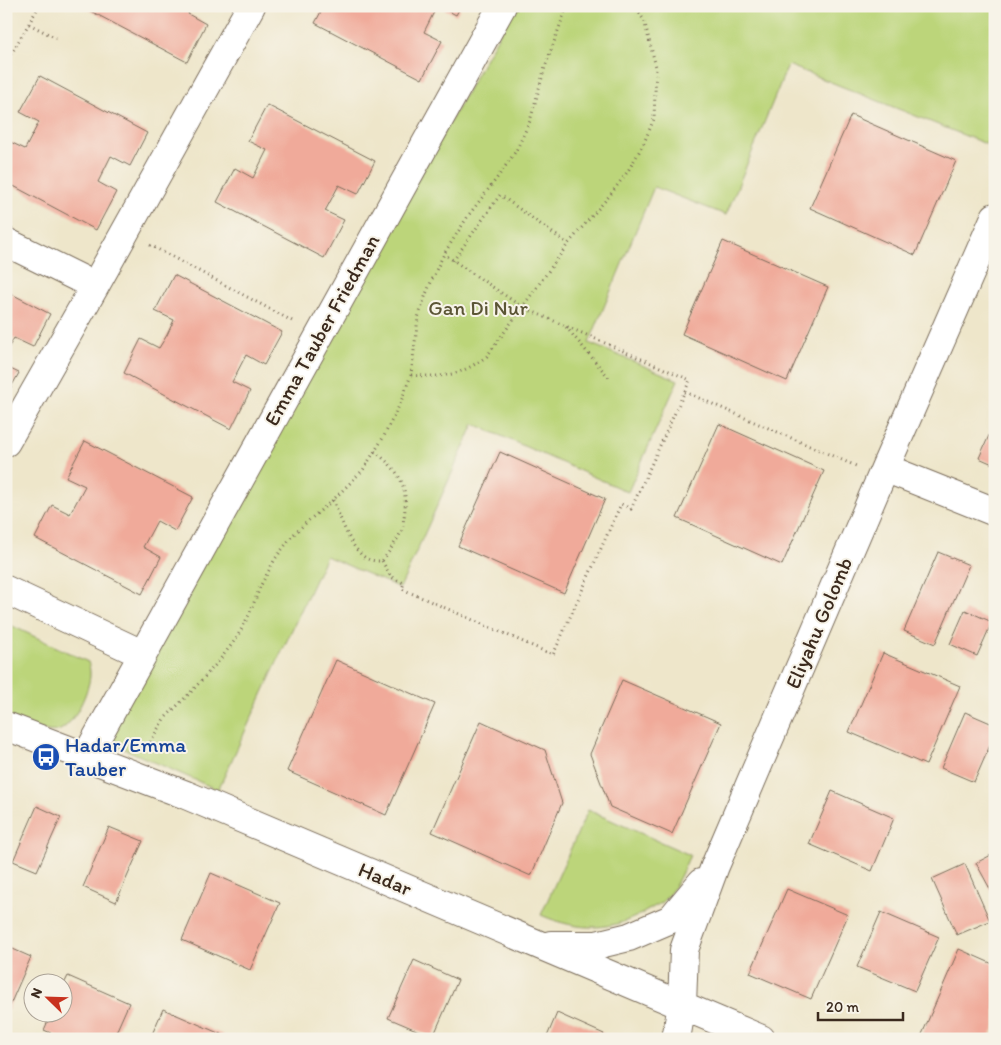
<svg xmlns="http://www.w3.org/2000/svg" width="1001" height="1045" viewBox="0 0 1001 1045" font-family="Itim,sans-serif">
  <style>
    .green { fill: #bcd57a; stroke: #7c804c }
    .building { fill: #f0aa9a }
    .lines { fill: none; stroke-linecap: round; stroke-linejoin: round }
    .minor-casing { stroke: #7a6c5a; stroke-width: 30 }
    .path { stroke: #7a6c5a; stroke-width: 3; stroke-dasharray: 1 4; stroke-linecap: butt }
    .minor { stroke: #fff; stroke-width: 28 }
    .labels { text-anchor: middle; stroke-width: 4; stroke-linejoin: round; paint-order: stroke }
    .park-label { font-size: 21px; fill: #5b5535; stroke: #f7f3e8 }
    .street-label { font-size: 21px; fill: #3b2a1e; stroke: #f7f3e8 }
    .transit-label { font-size: 21px; fill: #164399; stroke: #f7f3e8; text-anchor: start }
  </style>
  <rect width="100%" height="100%" fill="#f7f3e8"/>
  <filter id="ink" filterUnits="userSpaceOnUse"><feTurbulence type="fractalNoise" baseFrequency=".02" numOctaves="2"/><feDisplacementMap in="SourceGraphic" scale="10" xChannelSelector="R" yChannelSelector="G"/><feConvolveMatrix kernelMatrix="1 2 1 2 8 2 1 2 1" color-interpolation-filters="sRGB"/></filter>
  <filter id="wash" filterUnits="userSpaceOnUse"><feTurbulence type="fractalNoise" baseFrequency=".0096" numOctaves="4" result="noise"/><feDisplacementMap in="SourceGraphic" scale="20" xChannelSelector="R" yChannelSelector="G"/><feGaussianBlur stdDeviation="1.12" result="paint"/><feColorMatrix in="noise" values="0 0 0 0 0 0 0 0 0 0 0 0 0 0 0 0 0 1.4 0 .05"/><feComposite in="paint" operator="in"/></filter>
  <g filter="url(#wash)">
    <rect width="100%" height="100%" fill="#eee6ca"/>
    <!-- green -->
    <path class="green" d="M515 6H995V138L991 146 788 65 726 215 654 187 589 343 678 380 628 492 474 424 400 588 326 556 218 790 104 740Z
      M6 623 88 662C89 665 90 669 90 673 91 688 73 728 57 731 42 734 20 721 6 715Z
      M588 810 690 855C683 870 677 886 666 898 662 903 655 906 650 909 613 932 580 932 541 915Z"/>
    <g id="blocks">
      <!-- building -->
      <path class="building" d="M81 6H192L188 14 206 24 187 62Z
        M324 6H437L424 32 442 41 422 79 315 23Z
        M439 6H461L456 15Z
        M40 76 147 133 130 166 111 156 98 182 116 192 96 230 6 182V140L25 149 39 122 20 112Z
        M267 105 375 161 358 194 339 185 325 211 344 220 324 258 217 202 235 168 253 178 267 150 248 141Z
        M851 115 956 161 915 255 810 208Z
        M723 241 828 287 787 381 682 334Z
        M174 275 282 332 264 365 246 355 232 382 250 391 231 429 124 373 141 339 159 348 167 335 174 320 155 311Z
        M6 291 50 314 33 347 14 338 6 352Z
        M6 367 19 373 6 396Z
        M995 422V465L979 458Z
        M719 424 824 471 782 565 677 518Z
        M85 441 193 497 175 531 157 521 143 547 161 557 142 594 35 538 52 505 70 514 85 486 66 477Z
        M500 452 605 499 564 593 458 546Z
        M938 552 969 565 935 644 904 631Z
        M965 610 992 622 977 656 950 644Z
        M883 653 960 686 926 765 849 732Z
        M336 660 435 704 386 815 287 771Z
        M622 680 721 723 672 834 610 807 590 754Z
        M965 712 995 725V734L974 782 941 768Z
        M481 721 545 750 562 803 531 876 432 832Z
        M832 791 894 818 872 871 809 844Z
        M37 806 61 817 37 871 13 861Z
        M109 827 143 841 116 902 83 887Z
        M995 853V898L976 863Z
        M965 864 990 921 957 935 932 879Z
        M211 873 280 903 250 970 182 940Z
        M787 889 848 915 811 999 750 973Z
        M881 912 939 937 915 991 857 967Z
        M6 946 31 957 6 1014Z
        M959 949 995 965V1026L989 1039H920Z
        M414 960 458 980 433 1037 388 1018Z
        M68 976 129 1003 113 1039H64L44 1030 52 1012H62V988Z
        M163 1009 223 1035 221 1039H150Z
        M557 1013 604 1034 601 1039H546Z"/>
    </g>
  </g>
  <g filter="url(#ink)">
    <use href="#blocks" fill-opacity="0" stroke="#7a6c5a" stroke-width="1"/>
    <g class="lines">
      <defs>
        <path id="minor" d="M6 242 95 286
          M6 442 95 286 251 6
          M885 468 995 512
          M6 590 142 654
          M6 726 186 795 761 1039
          M86 757 502 6
          M551 945H596L629 937 671 919 701 883
          M676 1039 682 1005 684 950 715 866 885 468 995 217"/>
      </defs>
      <!-- minor casing -->
      <use href="#minor" class="minor-casing"/>
      <!-- path -->
      <path class="path" d="M29 24 58 39
        M6 63 39 6
        M150 245 294 322
        M453 261 500 195 568 244
        M566 327 610 379
        M411 375C444 378 460 376 487 356L568 244 610 195 628 171 643 145 654 119 656 67 644 20 634 6
        M685 392 856 466
        M333 500C340 516 350 549 366 558 371 561 377 561 382 561 389 552 396 542 401 532 403 528 403 522 404 517 409 485 399 470 374 451
        M382 561 391 577 404 583 402 589 553 655 621 504 631 509 690 380 522 307 444 254
        M146 751 156 732 164 719 190 693 218 662 236 639 249 615 261 585 275 559 292 536 308 521 333 500 363 470 383 438 400 404 411 375 418 318 426 294 437 268 444 254 468 216 497 178 516 151 530 121 545 67 567 6"/>
      <!-- minor -->
      <use href="#minor" class="minor"/>
    </g>
  </g>
  <!-- icons -->
  <defs>
    <symbol id="bus-disc" viewBox="-11 -11 22 22"><circle r="9.5" fill="#1a4fb4" stroke="#f7f3e8"/><path d="M-5-6H5V4H4V6H2V4H-2V6H-4V4H-5ZM-3.5-4V0h7V-4ZM-3.5 1.2v1.5H-2V1.2ZM2 1.2v1.5H3.5V1.2Z" fill="#fff"/></symbol>
  </defs>
  <g fill-rule="evenodd">
    <use href="#bus-disc" x="30" y="741" width="32" height="32"/>
  </g>
  <g class="labels">
    <!-- park labels -->
    <g class="park-label">
      <text x="478" y="315">Gan Di Nur</text>
    </g>
    <!-- street labels -->
    <g class="street-label">
      <text transform="translate(322 330) rotate(-61)" y="7">Emma Tauber Friedman</text>
      <text transform="translate(819 623) rotate(-67)" y="7">Eliyahu Golomb</text>
      <text transform="translate(385 879) rotate(23)" y="7">Hadar</text>
    </g>
    <!-- transit labels -->
    <g class="transit-label">
      <text x="65" y="752">Hadar/Emma<tspan x="65" dy="24">Tauber</tspan></text>
    </g>
  </g>
  <!-- margin -->
  <rect width="1001" height="1045" fill="none" stroke="#f7f3e8" stroke-width="25"/>
  <!-- north arrow -->
  <g transform="translate(48 998) rotate(293)"><circle r="24" fill="#f7f3e8" stroke="#aca397"/>
  <path d="M0-4L9 19L0 12L-9 19Z" fill="#c8321e"/>
  <text y="-8" font-size="14" font-weight="bold" text-anchor="middle" fill="#3b2a1e">N</text>
  </g>
  <!-- scale -->
  <path d="M818 1012v8h85v-8" fill="none" stroke="#3b2a1e" stroke-width="2.5"/>
  <text x="826" y="1012" font-size="15" fill="#3b2a1e" stroke="#f7f3e8" stroke-width="4" paint-order="stroke">20 m</text>
</svg>
